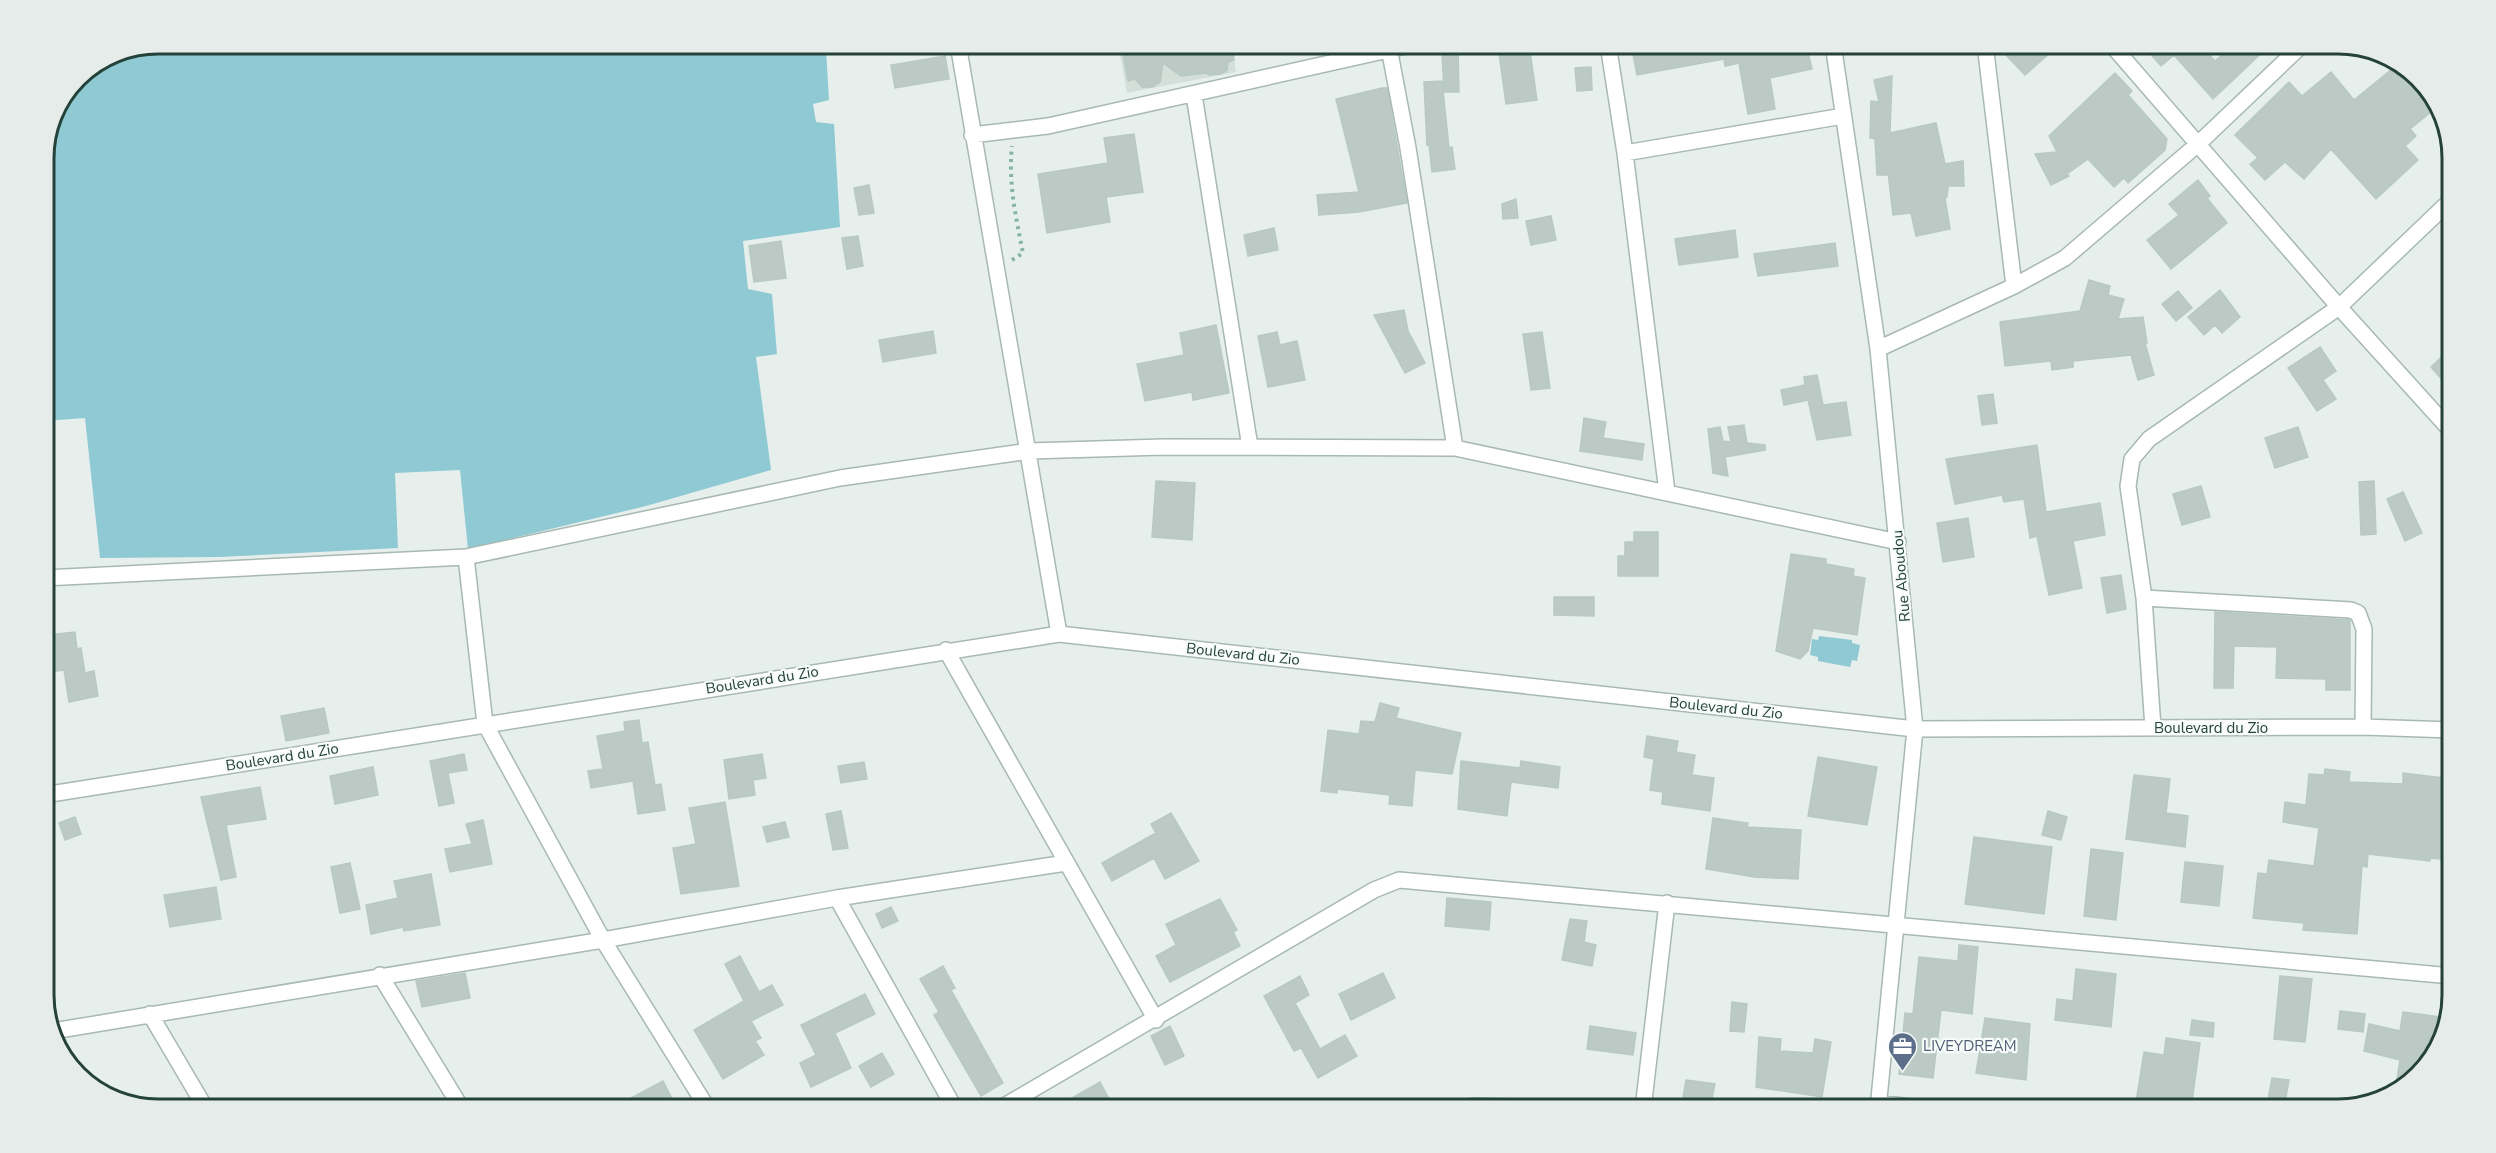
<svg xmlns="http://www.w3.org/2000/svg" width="2496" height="1153" viewBox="0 0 2496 1153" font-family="'Nunito Sans',sans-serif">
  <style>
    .built { fill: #d4dfda }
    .water { fill: #8ec9d4 }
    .building { fill: #bbcac4; stroke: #b8c9c2; stroke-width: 1.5 }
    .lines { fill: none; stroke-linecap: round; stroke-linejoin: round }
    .street-casing { stroke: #a8b8b2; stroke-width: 18 }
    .path { stroke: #86b3a5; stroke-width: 4; stroke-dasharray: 3 4.5; stroke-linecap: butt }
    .street { stroke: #fff; stroke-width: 15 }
    .labels { text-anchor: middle; stroke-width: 4.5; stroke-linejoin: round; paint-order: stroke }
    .street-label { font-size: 15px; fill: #24423a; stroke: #f7fbf9 }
    .service-label { font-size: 15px; fill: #4e5e75; stroke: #f7fbf9; text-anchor: start }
    .rim { fill: none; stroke: #24423a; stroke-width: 3 }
  </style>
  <rect width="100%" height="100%" fill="#e6efeb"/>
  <!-- built -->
  <path class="built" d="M1118 44H1232L1236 72 1127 93Z"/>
  <!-- water -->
  <path class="water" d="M159 44H858L826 49 829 100 813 104 816 122 834 124 840 227 743 241 748 289 772 294 777 354 756 357 771 470 646 506 468 549 460 470 395 473 398 548 219 557 100 558 85 418 44 421V151L77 77 115 52Z
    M1819 636 1852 640V643L1860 645 1857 661 1852 660 1850 667 1818 661V657L1810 655 1812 639 1818 640Z"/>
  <!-- building -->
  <path class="building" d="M1121 44H1232L1234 60 1228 62 1227 70 1221 74 1209 75 1206 73 1181 76 1163 63 1160 82 1152 87H1142L1135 79 1128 81Z
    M1517 44H1529L1537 100 1506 104 1498 46Z
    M1659 44H1806L1812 69 1770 78 1775 109 1748 114 1739 63 1725 66 1724 59 1637 75 1632 49Z
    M2019 44H2060L2025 75 2006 55Z
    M2142 44H2199L2215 61 2235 44H2271L2213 99 2174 55 2161 66Z
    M1442 52H1458L1459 92H1444Z
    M945 56 949 79 895 88 891 65Z
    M2397 65 2433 94 2437 107 2410 129 2416 136 2405 146 2418 160 2376 199 2331 149 2304 179 2285 162 2265 180 2250 164 2258 158 2235 135 2289 82 2302 96 2331 72 2354 100Z
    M1591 67 1592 90 1577 91 1575 68Z
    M2115 73 2132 91 2128 95 2167 139 2165 150 2128 183 2124 178 2114 187 2088 159 2067 174 2069 176 2051 185 2035 154 2057 152 2049 136Z
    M1892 76 1890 133 1936 123 1945 164 1963 161 1964 186H1948L1947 197 1945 198 1950 229 1916 236 1911 213 1893 215 1888 172V175H1877L1875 139 1870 138 1871 101 1879 102 1874 80Z
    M1442 81 1449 148 1452 147 1455 169 1432 172 1429 144 1427 145 1424 82Z
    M1382 88H1387L1407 203 1359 212 1319 215 1317 195 1359 192 1336 99Z
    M1134 134 1143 192 1106 197 1110 222 1047 233 1038 174 1108 163 1104 138Z
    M2198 180 2210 196 2207 198 2227 223 2171 269 2147 240 2179 215 2169 204Z
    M869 185 874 213 859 215 854 188Z
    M1516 199 1518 218 1503 219 1502 204Z
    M1551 216 1556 240 1531 245 1526 221Z
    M1274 228 1278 250 1248 256 1244 235Z
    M1735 230 1738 257 1679 265 1675 239Z
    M858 236 863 266 847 269 842 238Z
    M781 241 786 278 754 282 749 246Z
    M1835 243 1838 266 1758 276 1754 254Z
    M2089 280 2110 286 2108 295 2124 299 2118 319 2143 317 2147 343H2145L2154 375 2138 380 2131 355 2073 361V367L2052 370 2051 361 2005 366 2000 322 2080 311Z
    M2220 290 2240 317 2222 333 2215 325 2204 335 2188 317Z
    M2178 291 2192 308 2176 321 2162 304Z
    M1404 310 1408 331 1425 363 1405 373 1374 315Z
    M1216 325 1229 393 1193 400 1192 392 1145 401 1137 364 1184 355 1180 333Z
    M933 331 936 353 883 362 879 340Z
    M1277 332 1280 345 1297 341 1305 380 1268 387 1258 336Z
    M1542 332 1550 388 1531 390 1523 334Z
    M2320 347 2336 371 2323 380 2336 399 2317 411 2288 368Z
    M2452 347V391L2431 367Z
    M1817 375 1823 405 1846 402 1851 435 1817 440 1808 400 1784 405 1781 390 1805 385 1804 377Z
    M1993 394 1997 423 1982 425 1978 396Z
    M1584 418 1606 422 1603 438 1644 444 1642 460 1580 451Z
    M1744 425 1747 443 1765 445V450L1725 457 1728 476 1713 473 1708 429 1720 427 1723 441 1731 442 1728 427Z
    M2298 427 2308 457 2275 468 2265 438Z
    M2037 445 2046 512 2100 503 2105 535 2073 541 2082 588 2049 595 2037 536 2030 538 2024 499 2004 502 2002 495 1955 504 1946 459Z
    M1156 481 1195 483 1192 540 1152 537Z
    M2374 481 2376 534 2361 535 2359 482Z
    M2201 486 2210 517 2182 525 2173 494Z
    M2403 492 2422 533 2405 541 2387 499Z
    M1968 518 1974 557 1943 562 1937 523Z
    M1634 532H1658V576H1618V556H1625V542H1634Z
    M1791 554 1826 559V564L1854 569 1853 576 1865 578 1857 635 1813 628 1808 651 1800 659 1776 651Z
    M2121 575 2126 609 2107 613 2101 578Z
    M1554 597H1594V616L1554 615Z
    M2215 612 2350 620V690H2326V679L2276 678 2277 647 2234 646 2233 688H2214Z
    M75 632 77 649 81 648 85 673 94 671 98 696 69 702 64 670 44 673V646L49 645 48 635Z
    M1380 703 1399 708 1396 718 1461 733 1452 774 1415 770 1412 806 1389 804 1390 795 1337 789V793L1321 791 1328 730 1359 734 1361 721 1375 722Z
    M324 708 329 733 286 741 281 716Z
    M639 720 642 743 648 742 655 785 661 784 665 810 638 814 633 781 591 788 588 771 603 769 597 736 625 731 624 722Z
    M1647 736 1678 741 1676 752 1695 755 1692 775 1714 778 1710 811 1662 804 1663 792 1650 790 1654 759 1644 757Z
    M464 754 467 770 448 773 454 803 439 806 430 761Z
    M762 754 766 778 753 780 755 795 729 799 724 760Z
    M1818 757 1877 767 1867 825 1808 816Z
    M1461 761 1520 768 1521 761 1560 767 1558 788 1511 782 1507 816 1458 809Z
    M864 762 867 779 841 783 838 766Z
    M373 767 378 795 335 804 330 776Z
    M2325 769 2350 772 2349 782 2403 784V773L2452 779 2450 832H2452V860L2430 858V861L2368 854 2367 867 2362 866 2357 934 2303 930 2304 923 2253 918 2258 873 2267 874 2269 860 2314 866 2319 828 2283 822 2285 802 2306 805 2309 774 2324 775Z
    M2134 775 2170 779 2166 813 2188 816 2185 847 2126 839Z
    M260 787 266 819 226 825 236 877 221 880 201 797Z
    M725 802 739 886 681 894 673 848 696 844 689 808Z
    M841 811 848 848 833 850 826 814Z
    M2048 811 2067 817 2061 840 2042 835Z
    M1171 813 1199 861 1165 879 1154 858 1112 881 1102 863 1156 833 1151 824Z
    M75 817 81 834 65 840 59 823Z
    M1713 818 1748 823 1747 827 1801 830 1798 879 1754 877 1706 869Z
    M483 820 492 864 450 872 445 849 472 844 466 824Z
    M785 822 789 837 767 842 763 827Z
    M1974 837 2052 847 2044 914 1965 904Z
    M2091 849 2123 853 2116 920 2084 916Z
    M2185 862 2223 866 2219 906 2181 902Z
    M350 863 360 909 340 913 331 867Z
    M431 874 440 925 404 931 403 927 371 934 366 905 398 898 394 881Z
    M216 887 221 919 170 927 164 895Z
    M1447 898 1491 902 1489 930 1445 926Z
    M1220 899 1237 930 1233 932 1240 946 1170 982 1156 956 1176 945 1166 924Z
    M891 907 898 921 882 928 876 914Z
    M1570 919 1587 921 1584 942 1596 945 1592 966 1562 960Z
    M1959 945 1978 947 1972 1014 1941 1010 1933 1078 1899 1074 1905 1013 1913 1014 1919 957 1958 961Z
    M740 956 759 992 772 985 783 1005 751 1021 761 1038 755 1041 764 1055 723 1079 694 1030 744 1001 725 964Z
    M943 966 955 988 951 990 1003 1083 981 1096 934 1015 939 1012 920 979Z
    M2076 969 2116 974 2111 1027 2055 1020 2057 999 2073 1001Z
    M465 973 470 998 422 1007 416 981Z
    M1383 973 1395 998 1351 1020 1339 994Z
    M1300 976 1309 995 1295 1003 1320 1049 1345 1035 1357 1056 1318 1078 1301 1048 1294 1051 1264 996Z
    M2280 976 2312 979 2305 1042 2274 1039Z
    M865 994 875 1014 835 1033 851 1068 811 1087 800 1063 816 1055 801 1025Z
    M1732 1002 1747 1004 1744 1032 1730 1031Z
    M2340 1011 2365 1014 2363 1032 2338 1029Z
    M2403 1012 2448 1018 2444 1039 2401 1090 2395 1092 2400 1060 2364 1051 2369 1024 2400 1031Z
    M1985 1018 2030 1024 2026 1080 1976 1073Z
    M2192 1020 2214 1023 2213 1037 2190 1035Z
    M1170 1026 1184 1056 1165 1065 1151 1036Z
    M1590 1026 1636 1033 1633 1055 1587 1049Z
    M1759 1037 1781 1039 1780 1051 1813 1053 1815 1039 1831 1042 1822 1097 1756 1087Z
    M2166 1038 2200 1043 2191 1109 2136 1102 2144 1052 2164 1055Z
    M882 1053 894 1074 871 1087 859 1066Z
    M2272 1078 2289 1080 2284 1108 2267 1105Z
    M1686 1080 1715 1084 1710 1109H1681Z
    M663 1081 678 1110H609Z
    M1100 1082 1115 1110H1051Z"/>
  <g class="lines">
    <defs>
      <path id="street" d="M958 44 1059 634
        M1608 44 1625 153 1667 492
        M1833 44 1878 349 1915 729 1878 1109
        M1985 44 2014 286
        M2111 44 2339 307 2452 432
        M1389 48 1408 148 1455 448
        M1194 95 1250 447
        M972 135 1048 126 1415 44
        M1625 153 1843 116
        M1878 349 2014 286 2065 258 2198 144 2303 44
        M466 557 485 724 603 940 708 1109
        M44 578 466 557 840 478 1029 451 1163 447 1455 448 1898 542
        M2144 598 2351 610 2358 613 2364 629 2363 727
        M946 650 1156 1020
        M2153 728 2144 598 2128 486 2132 459 2149 439 2339 307 2452 199
        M44 795 1059 634 1915 729 2363 727 2452 730
        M837 898 955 1109
        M380 975 462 1109
        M150 1014 206 1109
        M53 1031 603 940 837 898 1066 863
        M1878 1103 1927 1109
        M999 1109 1374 890 1399 880 2452 976
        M1459 1109 1473 1106 1580 1109
        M1643 1109 1667 903"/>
    </defs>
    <!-- street casing -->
    <use href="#street" class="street-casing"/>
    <!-- path -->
    <path class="path" d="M1012 260 1023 253C1016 218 1008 183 1012 146"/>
    <!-- street -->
    <use href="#street" class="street"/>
  </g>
  <!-- icons -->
  <defs>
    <symbol id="office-pin" viewBox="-11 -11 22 30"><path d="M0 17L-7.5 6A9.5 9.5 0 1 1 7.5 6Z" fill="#5c6f8a" stroke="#f7fbf9"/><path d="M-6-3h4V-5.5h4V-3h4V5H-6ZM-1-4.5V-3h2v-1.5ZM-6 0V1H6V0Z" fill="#fff"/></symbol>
  </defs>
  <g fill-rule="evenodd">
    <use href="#office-pin" x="1886" y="1030" width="33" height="45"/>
  </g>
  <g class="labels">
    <!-- street labels -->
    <g class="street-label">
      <text transform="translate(1901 576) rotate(-95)" y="5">Rue Aboudou</text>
      <text transform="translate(1243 654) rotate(6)" y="5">Boulevard du Zio</text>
      <text transform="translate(762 680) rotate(-9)" y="5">Boulevard du Zio</text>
      <text transform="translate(1726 708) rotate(6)" y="5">Boulevard du Zio</text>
      <text x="2211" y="733">Boulevard du Zio</text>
      <text transform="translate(282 757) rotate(-9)" y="5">Boulevard du Zio</text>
    </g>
    <!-- service labels -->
    <g class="service-label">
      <text x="1923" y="1051">LIVEYDREAM</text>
    </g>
  </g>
  <!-- crop -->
  <path d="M0 0H2496V1153H0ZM158 54H2338A104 104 0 0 1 2442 158V995A104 104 0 0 1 2338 1099H158A104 104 0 0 1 54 995V158A104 104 0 0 1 158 54Z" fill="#e6ecea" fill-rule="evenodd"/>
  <path class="rim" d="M158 54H2338A104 104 0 0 1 2442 158V995A104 104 0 0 1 2338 1099H158A104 104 0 0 1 54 995V158A104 104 0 0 1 158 54Z"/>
</svg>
